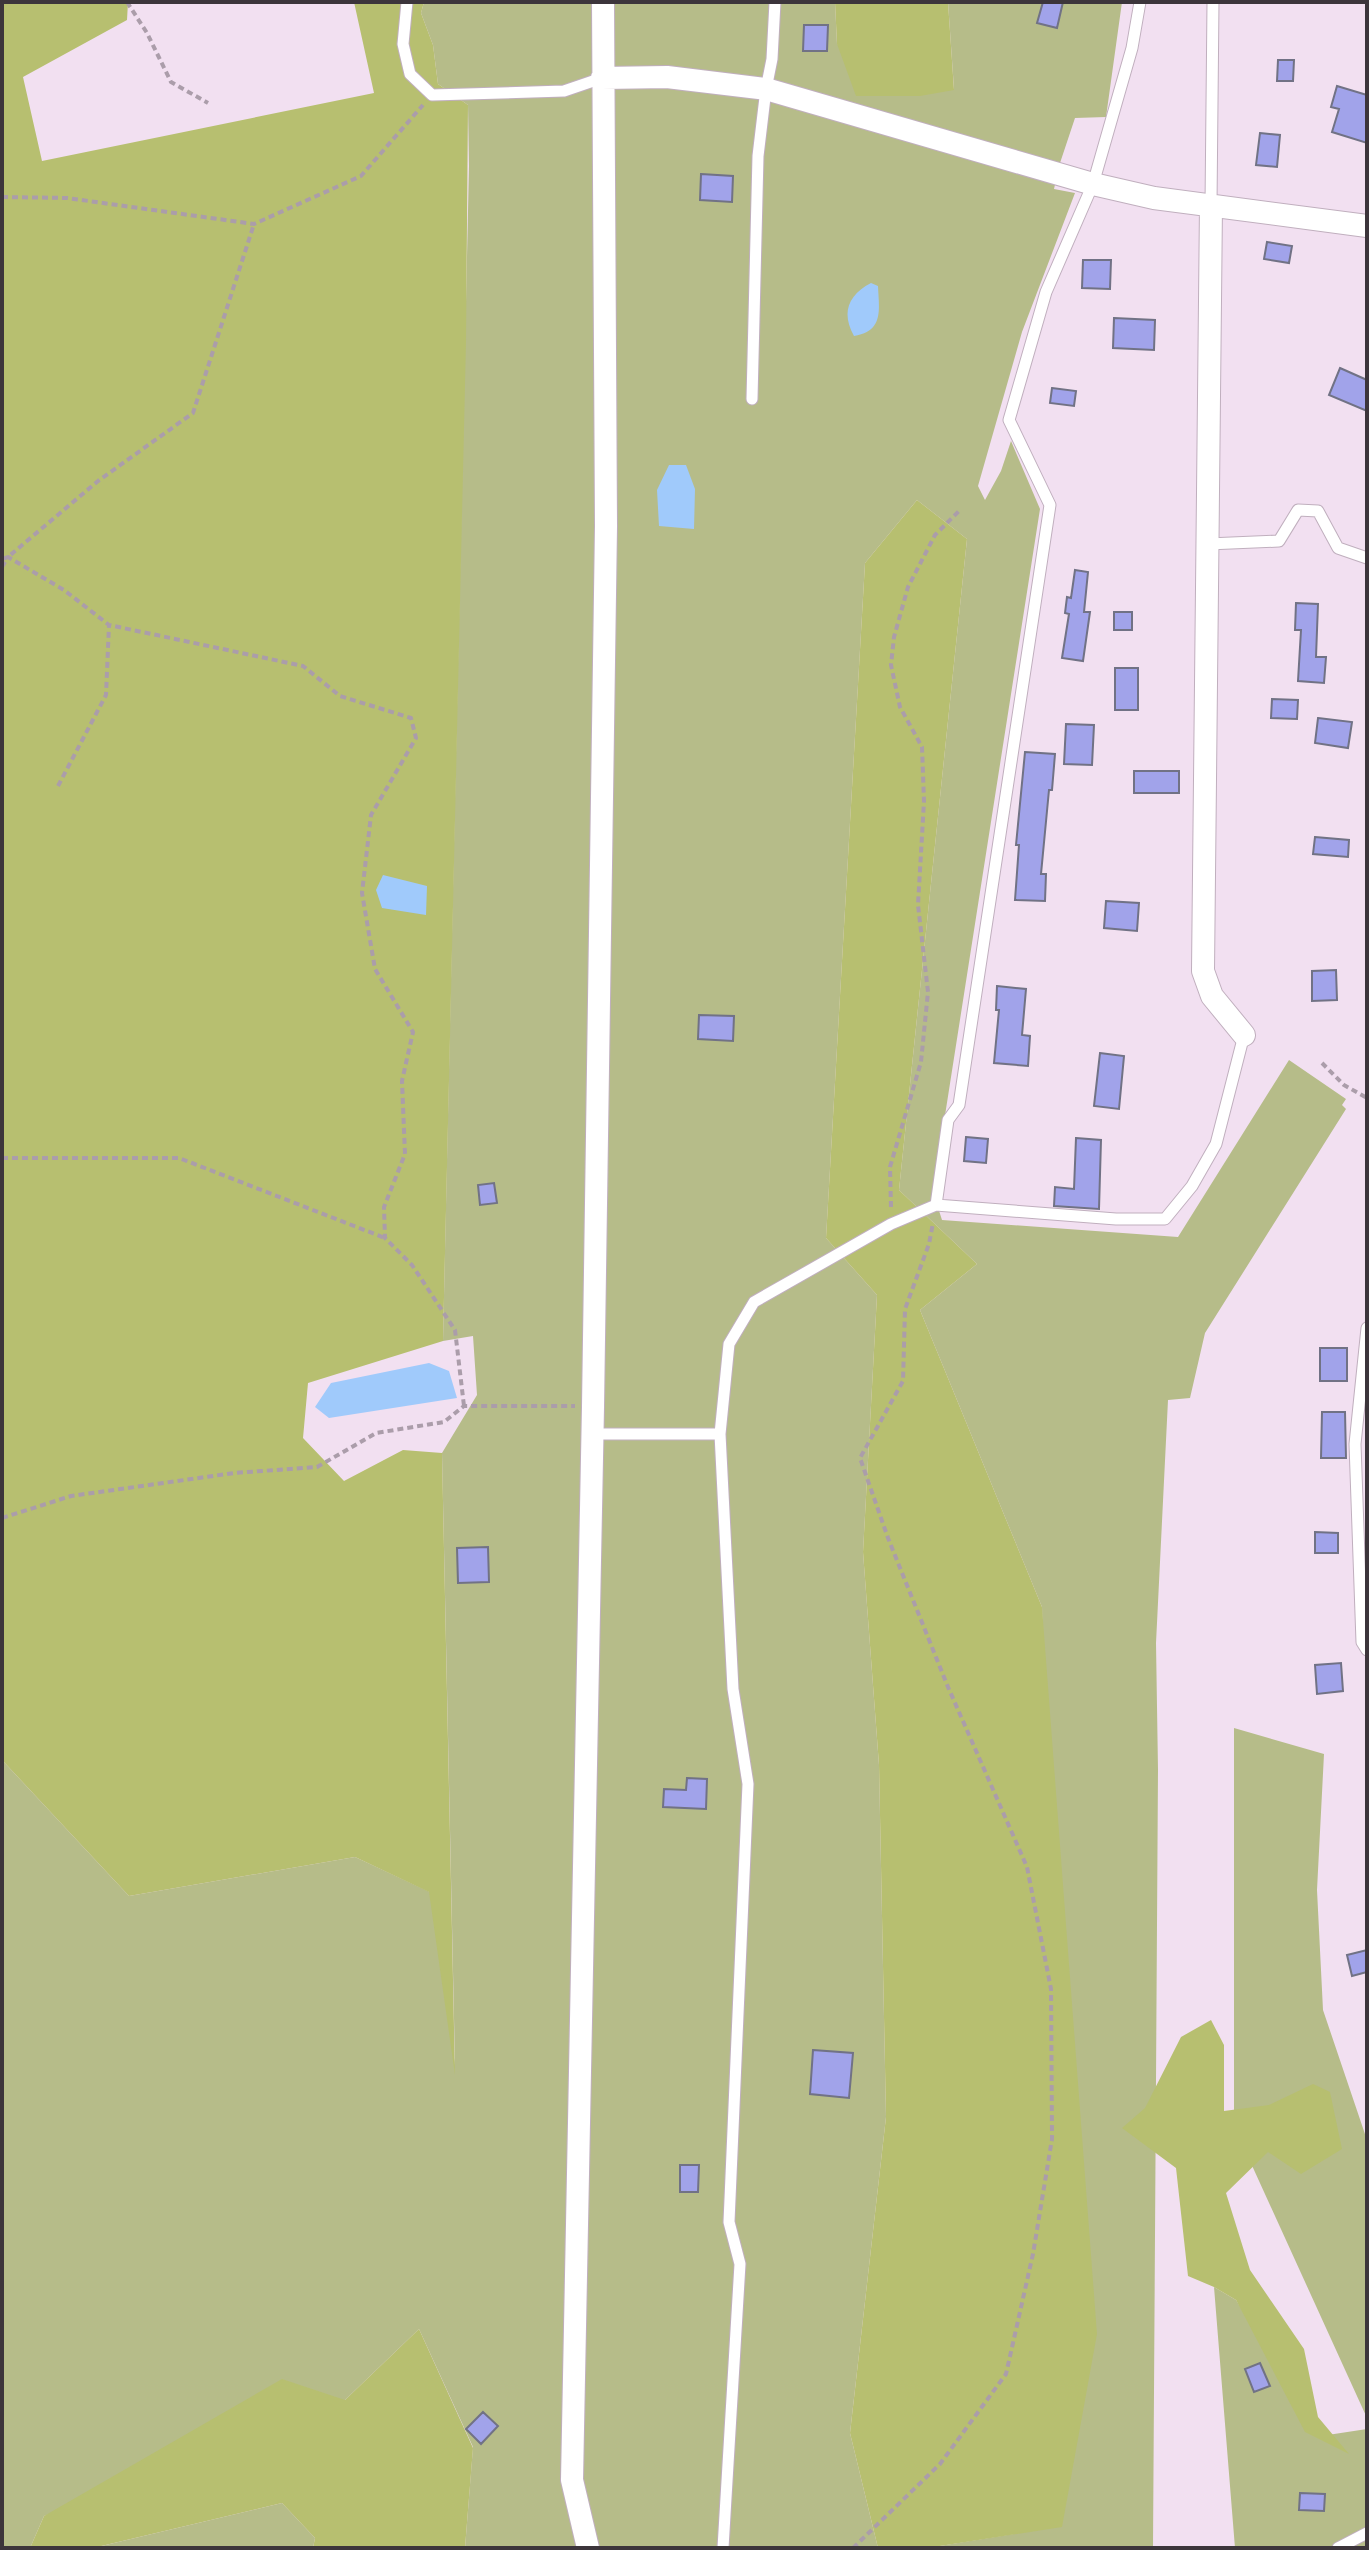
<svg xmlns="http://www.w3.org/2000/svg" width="1369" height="2550" viewBox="0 0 1369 2550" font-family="'Playfair Display',serif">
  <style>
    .green { fill: #b6bc89 }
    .forest { fill: #b7bf70 }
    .water { fill: #a0cafb }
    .building { fill: #a1a3ea; stroke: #717285; stroke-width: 2 }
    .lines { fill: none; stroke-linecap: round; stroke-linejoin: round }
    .lane-casing { stroke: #c0afbe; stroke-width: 13 }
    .street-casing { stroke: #c0afbe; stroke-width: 24 }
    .path { stroke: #ab9daa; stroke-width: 4; stroke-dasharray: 6 4; stroke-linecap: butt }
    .lane { stroke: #fff; stroke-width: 11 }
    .street { stroke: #fff; stroke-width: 22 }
  </style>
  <rect width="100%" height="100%" fill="#f2e0f1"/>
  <!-- green -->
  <path class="green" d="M424 2H835L837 44 954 89 948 2H1122L1106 117 1075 118 1060 163 1054 189 1075 193 1022 332 978 486 985 500 1001 471 1011 441 1040 509 933 1192 942 1220 1178 1237 1289 1060 1346 1099 1342 1105 1346 1109 1205 1333 1190 1398 1168 1400 1156 1643 1158 1770 1153 2548H927L1062 2526 1042 1607 920 1310 977 1264 899 1190 967 539 917 500 865 563 826 1238 877 1295 863 1552 879 1765 886 2117 850 2433 878 2548H465L473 2447 419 2329 345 2400 44 2516 30 2548H2V1760L129 1896 355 1857 430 1892 455 2065 442 1453 477 1395 473 1336 443 1341 469 166 468 105 438 84 433 45 421 13Z
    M1234 1728 1324 1754 1317 1890 1323 2010 1367 2140V2418L1234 2126Z
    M1214 2287 1236 2300 1321 2436 1367 2429V2548H1235Z
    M282 2503 315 2538 313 2548H93Z"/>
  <!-- forest -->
  <path class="forest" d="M2 2H128L127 20 23 77 42 161 374 93 354 2H424L421 13 433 45 438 84 468 105 466 342 443 1341 308 1383 303 1438 344 1481 403 1450 442 1453 455 2075 429 1892 355 1857 129 1896 2 1760Z
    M835 2H948L954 90 920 96H856L837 44Z
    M917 500 967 539 899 1190 977 1264 920 1310 1042 1607 1097 2334 1062 2527 927 2548H878L850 2433 886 2117 879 1765 863 1552 877 1295 826 1238 865 563Z
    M1211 2020 1224 2045V2111L1269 2105 1313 2084 1330 2092 1342 2149 1301 2174 1268 2152 1226 2193 1250 2270 1304 2349 1318 2417 1349 2454 1305 2432 1236 2300 1214 2287 1188 2276 1176 2168 1122 2128 1145 2108 1181 2037Z
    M419 2329 473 2448 465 2548H313L315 2538 282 2503 93 2548H30L44 2516 282 2379 345 2400Z"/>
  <!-- water -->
  <path class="water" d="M871 283 878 286C879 310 884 331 854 336 841 313 848 295 871 283Z
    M669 465H686L695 489 694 529 659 526 657 490Z
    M383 875 427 886 426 915 382 908 376 890Z
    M429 1363 449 1371 457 1398 329 1418 315 1407 331 1383Z"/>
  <!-- building -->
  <path class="building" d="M1043 2H1063L1057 28 1037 23Z
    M804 25H828L827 51H803Z
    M1278 60H1294L1293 81H1277Z
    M1337 86 1367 95V143L1332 132 1339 109 1331 107Z
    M1260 133 1280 135 1277 167 1256 165Z
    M701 174 733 176 732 202 700 200Z
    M1267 242 1292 246 1289 263 1264 259Z
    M1083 260H1111L1110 289 1082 288Z
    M1114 318 1155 320 1154 350 1113 348Z
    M1340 368 1367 380V411L1329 395Z
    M1052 388 1076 391 1074 406 1050 403Z
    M1075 570 1088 572 1084 612H1090L1083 661 1062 658 1069 614 1065 613 1067 597 1071 598Z
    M1296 603 1318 604 1316 657H1326L1324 683 1298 681 1301 630H1295Z
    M1114 612H1132V630H1114Z
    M1115 668H1138V710H1115Z
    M1272 699 1298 700 1297 719 1271 718Z
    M1318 718 1352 722 1348 748 1315 743Z
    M1066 724 1094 725 1092 765 1064 764Z
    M1025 752 1055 754 1052 790H1049L1041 874H1046L1045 901 1015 900 1019 845H1016Z
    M1134 771H1179V793H1134Z
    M1315 837 1349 840 1348 857 1313 854Z
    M1106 901 1139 903 1137 931 1104 928Z
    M1336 970 1337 1000 1312 1001V971Z
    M997 986 1026 989 1022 1035 1030 1036 1028 1066 994 1063 999 1010H996Z
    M699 1015 734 1016 733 1041 698 1039Z
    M1100 1053 1124 1056 1119 1109 1094 1106Z
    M966 1137 988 1139 986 1163 964 1161Z
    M1076 1138 1101 1140 1099 1209 1054 1206 1055 1187 1074 1189Z
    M494 1183 497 1203 480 1205 478 1185Z
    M1320 1348H1347V1381H1320Z
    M1322 1412H1345L1346 1458H1321Z
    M1315 1532 1338 1533V1553H1315Z
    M488 1547 489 1582 458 1583 457 1548Z
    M1341 1663 1343 1691 1317 1694 1315 1665Z
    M687 1778 707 1779 706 1809 663 1807 664 1789 686 1790Z
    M1367 1950V1972L1352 1976 1347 1955Z
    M813 2050 853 2053 849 2098 810 2094Z
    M680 2165H699L698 2192H680Z
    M1260 2363 1270 2386 1254 2392 1245 2369Z
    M483 2412 498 2426 481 2444 466 2429Z
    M1300 2493 1325 2494 1324 2511 1299 2510Z"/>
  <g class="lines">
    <defs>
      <path id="lane" d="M407 2 403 44 410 74 432 95 564 91 602 78
        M1211 205 1213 2
        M752 399 758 156 766 89 772 59 775 2
        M1208 544 1279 541 1298 510 1318 511 1338 548 1367 558
        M936 1205 948 1120 959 1105 1050 505 1009 420 1046 292 1093 184 1132 48 1140 2
        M1367 1328 1355 1444 1362 1642 1367 1650
        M593 1434H720L729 1344 754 1302 891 1224 936 1205 1116 1219H1165L1192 1186 1216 1144 1244 1035
        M720 1434 733 1689 748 1784 729 2222 740 2264 723 2548
        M1338 2548 1367 2533"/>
      <path id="street" d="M602 78 667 77 766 89 1093 184 1154 198 1367 226
        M1211 205 1203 971 1212 996 1244 1035
        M588 2548 572 2480 593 1407 606 526 603 2"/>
    </defs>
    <!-- lane casing -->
    <use href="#lane" class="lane-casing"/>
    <!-- street casing -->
    <use href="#street" class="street-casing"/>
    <!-- path -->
    <path class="path" d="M127 2 147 33 171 82 208 103
      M2 197 67 198 254 224 361 176 423 105
      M2 559 8 557 98 481 193 413 254 224
      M2 567 8 557 64 590 109 625 303 666 340 696 411 718 416 738 371 815 362 893 375 969 413 1032 402 1081 405 1154 384 1207 385 1238 412 1265 455 1330 464 1406
      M58 786 106 695 109 625
      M1322 1063 1344 1085 1367 1098
      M2 1158H179L385 1238
      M891 1207 890 1167 921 1062 928 992 918 905 924 801 922 747 900 707 891 665 894 637 908 587 935 535 961 509
      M2 1518 71 1496 234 1473 317 1467 376 1433 444 1422 464 1406H575
      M853 2548 940 2464 1006 2374 1033 2254 1052 2139 1051 1989 1027 1867 948 1687 888 1538 860 1458 903 1381 905 1309 929 1244 933 1223"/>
    <!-- lane -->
    <use href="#lane" class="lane"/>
    <!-- street -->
    <use href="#street" class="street"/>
  </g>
  <!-- border -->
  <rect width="1369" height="2550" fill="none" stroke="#3c353b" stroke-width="8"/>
</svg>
